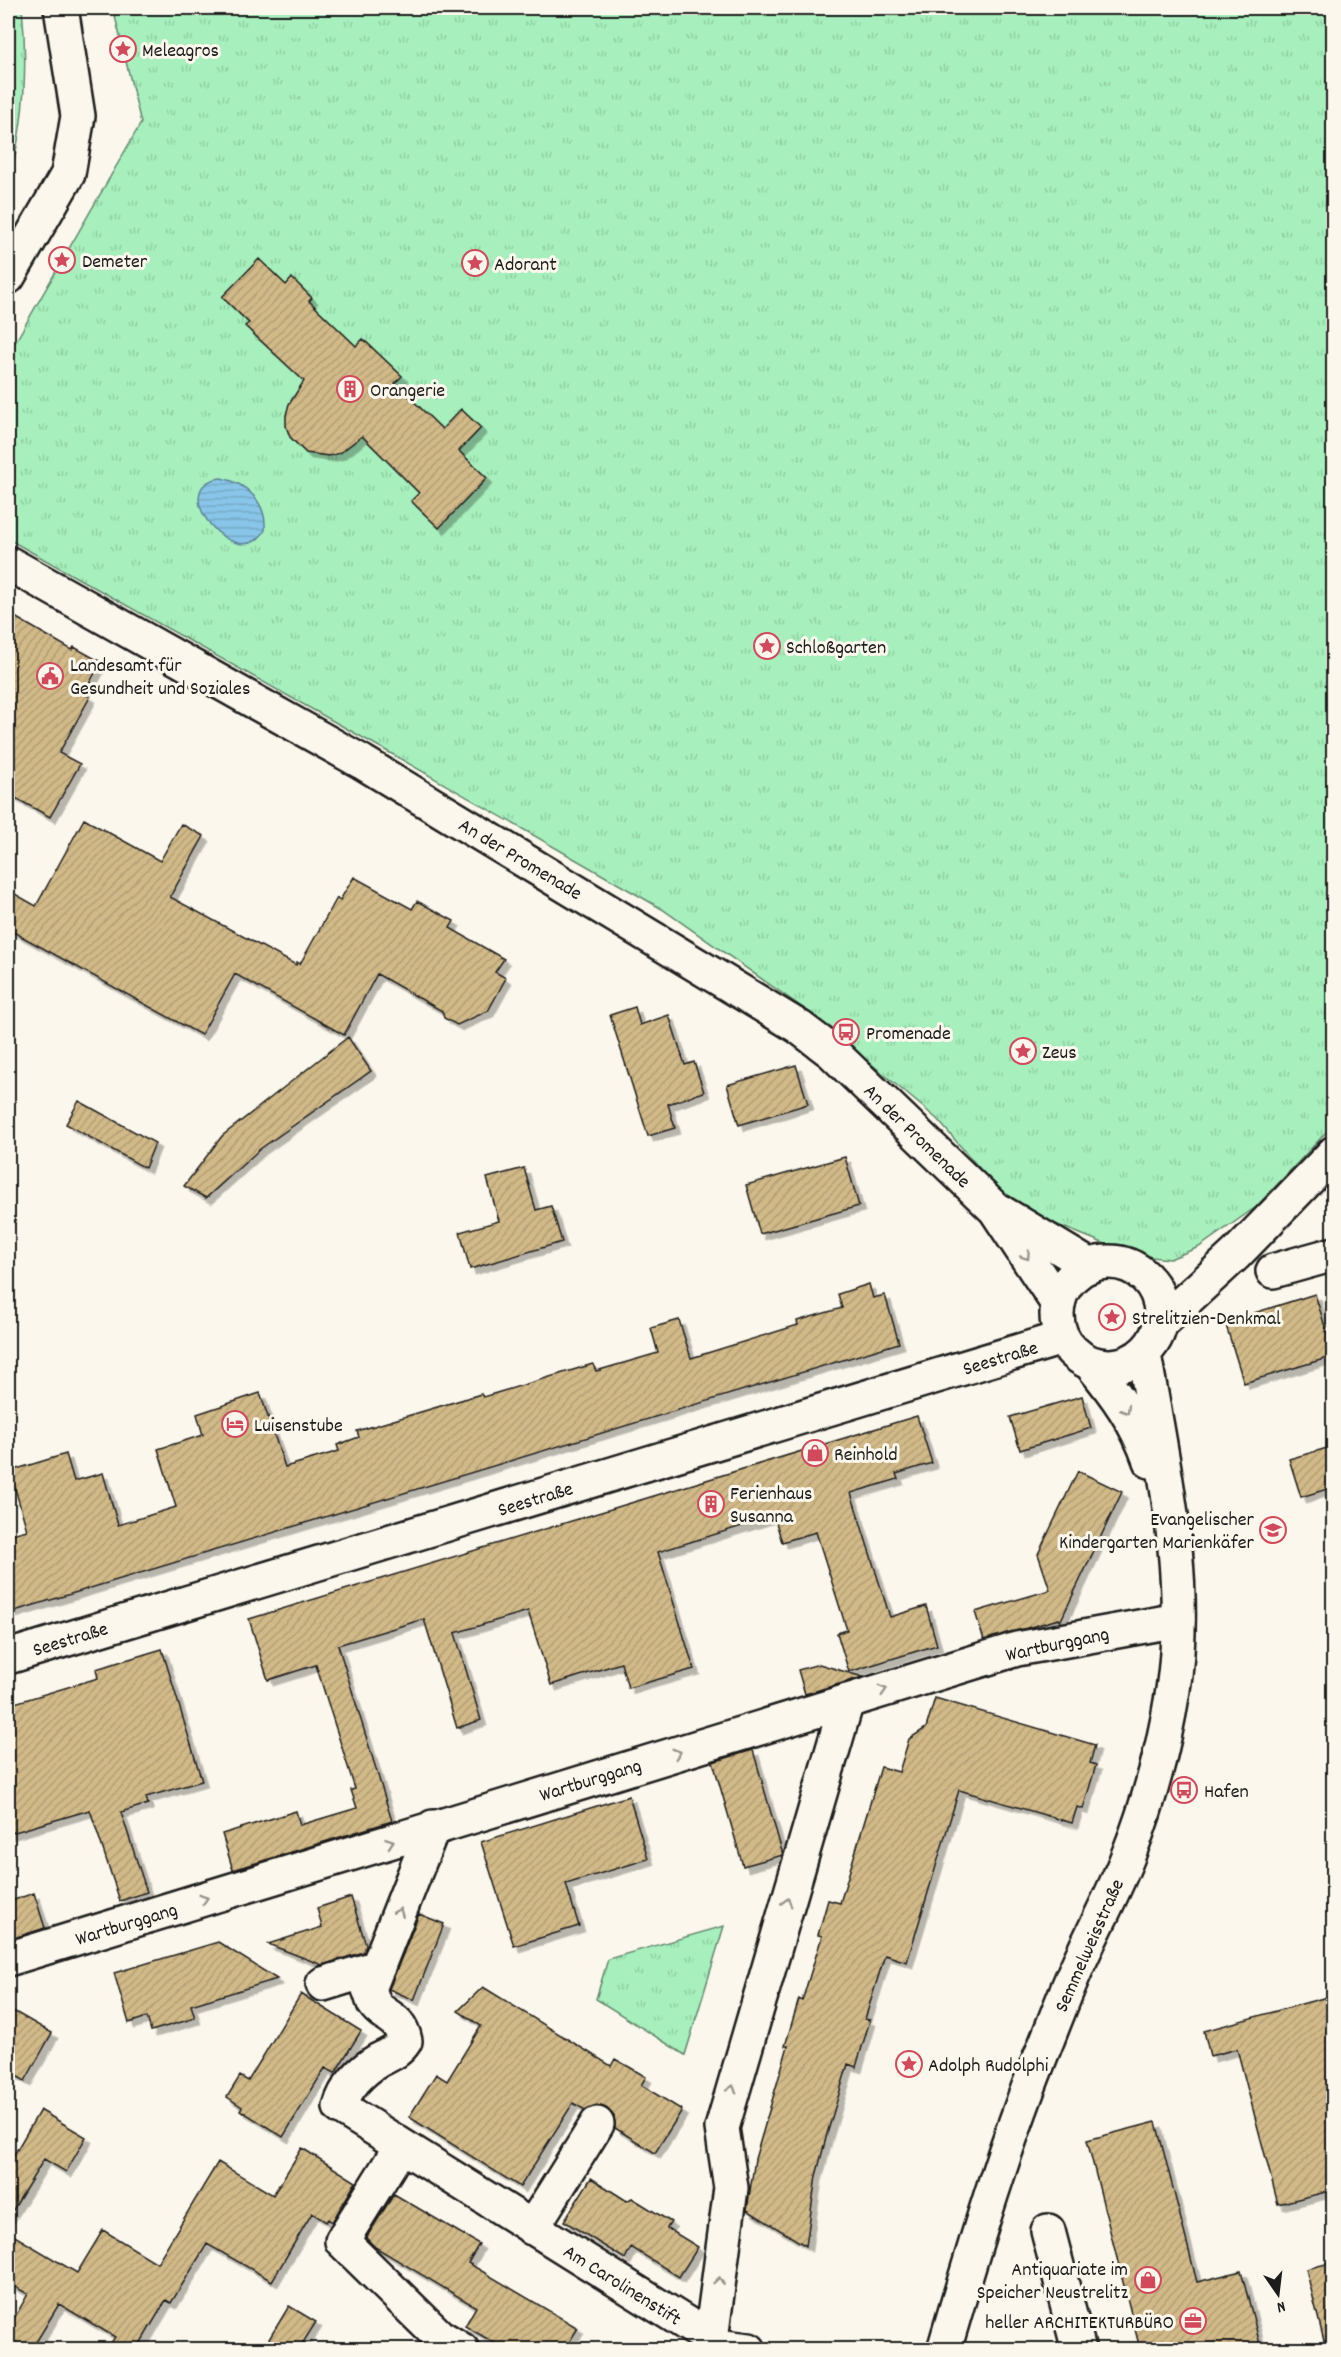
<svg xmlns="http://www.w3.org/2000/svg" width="1341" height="2357" viewBox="0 0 1341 2357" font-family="Dekko,sans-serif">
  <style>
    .grass { fill: url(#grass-tufts); stroke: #62866c; stroke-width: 1.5 }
    .water { fill: url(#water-rules); stroke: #5d8196; stroke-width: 1.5 }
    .building { fill: url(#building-hatch); stroke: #1c1c1c; stroke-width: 1.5; filter: url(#shadow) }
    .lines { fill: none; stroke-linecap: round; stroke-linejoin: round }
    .minor-casing { stroke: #1c1c1c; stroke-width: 38 }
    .major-casing { stroke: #1c1c1c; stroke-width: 38 }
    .minor { stroke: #fbf7ec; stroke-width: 33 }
    .major { stroke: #fbf7ec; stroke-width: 33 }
    .oneway { stroke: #97948e }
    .labels { text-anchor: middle; stroke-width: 6; stroke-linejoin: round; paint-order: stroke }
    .poi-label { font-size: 20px; fill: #1c1c1c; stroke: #fbf7ec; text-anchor: start }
    .street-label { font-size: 20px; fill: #1c1c1c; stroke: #fbf7ec }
  </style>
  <defs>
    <pattern id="grass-tufts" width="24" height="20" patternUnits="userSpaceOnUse" patternTransform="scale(1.5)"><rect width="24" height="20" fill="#a7f0bd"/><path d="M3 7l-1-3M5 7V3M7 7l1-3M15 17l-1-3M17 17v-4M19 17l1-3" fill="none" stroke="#8fcda2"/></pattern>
    <pattern id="water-rules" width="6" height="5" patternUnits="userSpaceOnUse" patternTransform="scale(1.5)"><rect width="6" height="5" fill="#88c5e8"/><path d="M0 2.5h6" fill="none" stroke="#75a9c6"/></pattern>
    <pattern id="building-hatch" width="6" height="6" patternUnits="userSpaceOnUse" patternTransform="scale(1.5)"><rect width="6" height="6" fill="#d1b988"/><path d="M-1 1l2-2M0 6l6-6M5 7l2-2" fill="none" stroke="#b39e75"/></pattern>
    <filter id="shadow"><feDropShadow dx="5.5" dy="5.5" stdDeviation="0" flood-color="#0004"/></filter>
  </defs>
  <rect width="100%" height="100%" fill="#fbf7ec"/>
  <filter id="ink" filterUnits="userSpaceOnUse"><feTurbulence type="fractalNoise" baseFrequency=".0167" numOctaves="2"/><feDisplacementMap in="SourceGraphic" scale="12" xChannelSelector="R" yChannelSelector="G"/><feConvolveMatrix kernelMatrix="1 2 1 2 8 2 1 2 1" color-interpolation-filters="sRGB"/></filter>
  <g filter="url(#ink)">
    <!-- grass -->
    <path class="grass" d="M8 8H22C28 68 25 125 8 184Z
      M113 8H1333V1125L1256 1207 1199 1247 1170 1259 1133 1255 1013 1207 937 1119 813 1015 662 909 392 754 8 539V355L141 123Z
      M724 1926 685 2055 596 1999 608 1959Z"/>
    <!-- water -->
    <path class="water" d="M221 478C247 483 267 503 265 530 238 578 162 486 221 478Z"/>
    <!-- building -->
    <path class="building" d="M259 259 286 285 292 278 312 298 309 301 356 346 363 339 402 376 395 383 442 429 461 409 481 428 459 451 487 478 439 528 411 501 419 493 362 436 340 453 329 456 306 453 290 437 286 426V415L289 404 304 381 245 326 249 323 222 297Z
      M8 613 72 650 74 647 101 662 84 693 90 697 59 753 80 764 50 817 8 794Z
      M84 819 160 861 181 824 204 836 170 897 296 965 297 962 300 964 337 898 340 900 354 877 412 909 417 901 454 921 450 928 504 959 495 972 506 978 488 1011 457 1025 444 1018 442 1011 377 974 344 1035 235 974 201 1035 8 929V890L36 906Z
      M635 1007 640 1025 669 1015 685 1065 694 1062 704 1092 668 1104 675 1128 648 1136 610 1015Z
      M348 1037 371 1071 260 1149 206 1198 184 1186 222 1136Z
      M796 1065 808 1104 739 1125 727 1085Z
      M79 1101 155 1143 145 1168 66 1124Z
      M845 1157 859 1206 760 1234 746 1185Z
      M524 1168 536 1210 551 1206 562 1242 470 1269 460 1232 499 1221 487 1178Z
      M869 1284 873 1298 885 1295 899 1343 8 1613V1535L27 1530 10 1471 66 1454 74 1481 103 1473 118 1525 176 1507 158 1449 203 1435 197 1414 260 1393 285 1467 339 1451 337 1445 359 1437 357 1431 481 1394 483 1397 593 1364 596 1371 658 1353 651 1328 679 1320 691 1358 798 1325 797 1321 842 1308 838 1294Z
      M1315 1294 1334 1356 1244 1383 1225 1322Z
      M1082 1396 1091 1428 1020 1450 1010 1417Z
      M917 1416 932 1463 896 1474 898 1479 851 1493 890 1617 926 1606 937 1645 849 1672 837 1633 847 1630 816 1532 782 1542 774 1516 658 1552 694 1669 628 1688 621 1663 551 1685 528 1611 455 1633 481 1720 457 1728 424 1619 338 1645 392 1821 233 1870 222 1834 296 1811 300 1825 357 1808 351 1790 355 1789 316 1665 268 1680 249 1619Z
      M1334 1446V1487L1301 1497 1289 1459Z
      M1078 1471 1122 1492 1060 1622 1059 1619 984 1640 975 1612 1050 1590 1038 1554Z
      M162 1649 202 1781 146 1797 148 1804 121 1812 147 1892 120 1901 90 1810 8 1834V1705L98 1678 96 1669Z
      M819 1664 863 1677 805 1694 798 1670Z
      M935 1698 1095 1745 1090 1763 1096 1765 1083 1809 1077 1807 1072 1823 959 1790 907 1962 885 1955 865 2019 870 2020 856 2067 848 2064 827 2134 816 2176 806 2246 747 2210 755 2159 788 2046H785L799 1999 802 2001 822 1936 818 1935 828 1900 840 1903 881 1767 899 1772 909 1739 926 1728Z
      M753 1750 783 1855 743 1866 713 1762Z
      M629 1796 648 1859 566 1884 579 1926 514 1946 481 1842Z
      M34 1893 45 1928 8 1940V1902Z
      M351 1897 366 1945 364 1952 322 1965 268 1944 322 1927 317 1908Z
      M419 1914 444 1924 414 2000 389 1989Z
      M218 1942 277 1979 191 2005 195 2018 151 2031 147 2017 129 2023 114 1973Z
      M483 1987 611 2066 615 2059 631 2068 646 2077 641 2085 682 2110 655 2153 615 2128 614 2116 606 2108 597 2105 585 2110 573 2103 520 2187 409 2117 436 2074 447 2081 481 2026 458 2011Z
      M301 1994 361 2031 335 2073 325 2068 283 2137 240 2110 242 2107 227 2097 240 2076 248 2081Z
      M1334 1995V2190L1278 2204 1237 2049 1210 2056 1204 2031Z
      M8 2008 52 2033 25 2081 8 2071Z
      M40 2110 86 2137 66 2172 44 2159 8 2218V2165Z
      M1156 2122 1197 2282 1241 2271 1260 2344 1239 2349H1140L1087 2140Z
      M302 2148 356 2182 332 2222 328 2219 326 2222 312 2213 272 2281 207 2244 171 2303 166 2300 137 2349H107L115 2337 59 2304 32 2349H8V2329L28 2294 8 2283V2232L77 2273 103 2230 157 2263 218 2162 273 2195Z
      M591 2178 627 2201 632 2198 671 2222 667 2228 698 2247 679 2277 631 2247 625 2259 564 2221Z
      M394 2194 479 2244 468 2263 578 2328 565 2349H506L498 2345 465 2326 476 2307 375 2247 366 2238Z
      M1334 2262V2340L1324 2341 1306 2269Z
      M289 2306 316 2322 299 2349H263Z"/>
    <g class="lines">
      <defs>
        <path id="minor" d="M8 277 68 174 78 116 61 8
          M8 563 362 762 799 1027 832 1052 995 1209 1058 1304
          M999 1211 1090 1266
          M1273 1271 1334 1254
          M8 1657 1062 1338
          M433 1827 369 1989C371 1993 372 1999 374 2003 383 2018 400 2015 405 2041 398 2052 390 2054 379 2060 362 2070 345 2087 340 2107L724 2347 749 2350
          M8 1959 1017 1649 1178 1620
          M323 1984 378 1967
          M401 2146 342 2241 439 2336 462 2350
          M532 2228 597 2124
          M1048 2231 1079 2350
          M711 2339 731 2188 722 2128 847 1701"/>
        <path id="major" d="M1057 1314a52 52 0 1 1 104 0a52 52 0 1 1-104 0Z
          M1161 1323 1236 1254 1334 1153
          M1091 1364C1116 1394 1137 1423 1150 1461
          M944 2350C975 2244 1006 2140 1048 2038 1059 2010 1069 1983 1082 1956 1097 1923 1115 1890 1128 1856 1149 1803 1164 1747 1173 1690 1190 1577 1163 1465 1144 1354"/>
      </defs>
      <!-- minor casing -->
      <use href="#minor" class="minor-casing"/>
      <!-- major casing -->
      <use href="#major" class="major-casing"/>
      <!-- minor -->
      <use href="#minor" class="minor"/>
      <!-- major -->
      <use href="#major" class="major"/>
    </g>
    <!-- one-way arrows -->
    <defs><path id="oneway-chevron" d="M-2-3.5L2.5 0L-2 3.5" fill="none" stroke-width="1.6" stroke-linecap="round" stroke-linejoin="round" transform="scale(1.5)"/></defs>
    <g class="oneway">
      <use href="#oneway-chevron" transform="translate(1026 1256) rotate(56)"/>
      <use href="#oneway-chevron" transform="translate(1126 1410) rotate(59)"/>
      <use href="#oneway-chevron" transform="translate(883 1690) rotate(-17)"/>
      <use href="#oneway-chevron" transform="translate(677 1753) rotate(-17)"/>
      <use href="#oneway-chevron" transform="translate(390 1842) rotate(-19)"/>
      <use href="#oneway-chevron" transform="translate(204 1899) rotate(-17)"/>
      <use href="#oneway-chevron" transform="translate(787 1902) rotate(-74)"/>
      <use href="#oneway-chevron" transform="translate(399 1912) rotate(-68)"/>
      <use href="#oneway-chevron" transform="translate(732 2089) rotate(-74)"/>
      <use href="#oneway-chevron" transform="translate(719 2281) rotate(-82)"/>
    </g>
  </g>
  <!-- icons -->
  <defs>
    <symbol id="sight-ring" viewBox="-11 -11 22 22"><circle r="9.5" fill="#fbf7ec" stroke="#d1495b" stroke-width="1.5"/><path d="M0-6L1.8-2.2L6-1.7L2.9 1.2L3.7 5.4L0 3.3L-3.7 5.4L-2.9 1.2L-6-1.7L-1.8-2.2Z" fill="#d1495b"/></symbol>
    <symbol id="building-ring" viewBox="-11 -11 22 22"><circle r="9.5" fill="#fbf7ec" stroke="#d1495b" stroke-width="1.5"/><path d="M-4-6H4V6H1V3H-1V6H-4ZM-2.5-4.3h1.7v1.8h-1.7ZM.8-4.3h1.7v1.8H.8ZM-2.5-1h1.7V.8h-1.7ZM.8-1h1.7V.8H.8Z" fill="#d1495b"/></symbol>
    <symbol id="civic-ring" viewBox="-11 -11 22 22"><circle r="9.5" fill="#fbf7ec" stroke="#d1495b" stroke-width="1.5"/><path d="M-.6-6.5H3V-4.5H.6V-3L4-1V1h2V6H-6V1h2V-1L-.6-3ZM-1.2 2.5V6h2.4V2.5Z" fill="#d1495b"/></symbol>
    <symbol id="bus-ring" viewBox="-11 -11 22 22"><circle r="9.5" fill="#fbf7ec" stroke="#d1495b" stroke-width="1.5"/><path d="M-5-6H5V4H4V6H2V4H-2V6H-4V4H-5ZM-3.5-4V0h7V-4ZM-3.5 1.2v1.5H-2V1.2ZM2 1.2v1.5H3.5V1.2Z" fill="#d1495b"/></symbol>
    <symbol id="hotel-ring" viewBox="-11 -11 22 22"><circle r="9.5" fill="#fbf7ec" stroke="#d1495b" stroke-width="1.5"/><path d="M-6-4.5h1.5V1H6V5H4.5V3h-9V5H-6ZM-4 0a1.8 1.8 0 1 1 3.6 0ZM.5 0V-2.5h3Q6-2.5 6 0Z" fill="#d1495b"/></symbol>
    <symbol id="shop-ring" viewBox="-11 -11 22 22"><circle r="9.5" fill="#fbf7ec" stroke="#d1495b" stroke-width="1.5"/><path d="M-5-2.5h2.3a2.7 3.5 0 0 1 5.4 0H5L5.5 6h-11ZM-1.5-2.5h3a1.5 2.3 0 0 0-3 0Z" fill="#d1495b"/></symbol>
    <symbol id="school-ring" viewBox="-11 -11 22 22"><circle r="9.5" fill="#fbf7ec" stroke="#d1495b" stroke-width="1.5"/><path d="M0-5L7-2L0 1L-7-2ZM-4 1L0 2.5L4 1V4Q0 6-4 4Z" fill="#d1495b"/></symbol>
    <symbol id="office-ring" viewBox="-11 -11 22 22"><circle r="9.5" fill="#fbf7ec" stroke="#d1495b" stroke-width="1.5"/><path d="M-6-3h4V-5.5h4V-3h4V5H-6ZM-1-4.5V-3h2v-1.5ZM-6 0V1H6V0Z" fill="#d1495b"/></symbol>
  </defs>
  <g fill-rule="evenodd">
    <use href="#sight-ring" x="108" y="34" width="30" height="30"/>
    <use href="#sight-ring" x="47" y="245" width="30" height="30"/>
    <use href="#sight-ring" x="460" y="248" width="30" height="30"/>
    <use href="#building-ring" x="335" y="374" width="30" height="30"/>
    <use href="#sight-ring" x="752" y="631" width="30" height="30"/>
    <use href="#civic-ring" x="35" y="661" width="30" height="30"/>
    <use href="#bus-ring" x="831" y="1017" width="30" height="30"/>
    <use href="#sight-ring" x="1008" y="1036" width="30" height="30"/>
    <use href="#sight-ring" x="1097" y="1302" width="30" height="30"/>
    <use href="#hotel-ring" x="220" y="1409" width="30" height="30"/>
    <use href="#shop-ring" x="800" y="1438" width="30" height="30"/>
    <use href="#building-ring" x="696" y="1489" width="30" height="30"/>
    <use href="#school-ring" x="1258" y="1515" width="30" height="30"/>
    <use href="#bus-ring" x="1169" y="1775" width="30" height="30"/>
    <use href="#sight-ring" x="894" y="2049" width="30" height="30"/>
    <use href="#shop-ring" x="1133" y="2265" width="30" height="30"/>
    <use href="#office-ring" x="1178" y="2306" width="30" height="30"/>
  </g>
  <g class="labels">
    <!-- poi labels -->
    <g class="poi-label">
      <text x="142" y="56">Meleagros</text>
      <text x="82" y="267">Demeter</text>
      <text x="494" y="270">Adorant</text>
      <text x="370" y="396">Orangerie</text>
      <text x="786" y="653">Schloßgarten</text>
      <text x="70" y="671">Landesamt für<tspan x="70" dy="23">Gesundheit und Soziales</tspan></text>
      <text x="866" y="1039">Promenade</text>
      <text x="1042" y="1058">Zeus</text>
      <text x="1132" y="1324">Strelitzien-Denkmal</text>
      <text x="254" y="1431">Luisenstube</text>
      <text x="834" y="1460">Reinhold</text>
      <text x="730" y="1499">Ferienhaus<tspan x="730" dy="23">Susanna</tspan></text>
      <text x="1254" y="1525" text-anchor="end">Evangelischer<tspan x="1254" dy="23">Kindergarten Marienkäfer</tspan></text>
      <text x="1204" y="1797">Hafen</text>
      <text x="928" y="2071">Adolph Rudolphi</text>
      <text x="1128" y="2275" text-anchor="end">Antiquariate im<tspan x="1128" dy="23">Speicher Neustrelitz</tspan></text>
      <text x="1174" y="2328" text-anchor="end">heller ARCHITEKTURBÜRO</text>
    </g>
    <!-- street labels -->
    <g class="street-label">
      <text transform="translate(521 858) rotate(31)" y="7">An der Promenade</text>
      <text transform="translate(918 1135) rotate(44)" y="7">An der Promenade</text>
      <text transform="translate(1000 1357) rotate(-17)" y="7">Seestraße</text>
      <text transform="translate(535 1498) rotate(-17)" y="7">Seestraße</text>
      <text transform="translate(70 1638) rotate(-17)" y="7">Seestraße</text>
      <text transform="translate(1057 1643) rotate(-12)" y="7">Wartburggang</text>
      <text transform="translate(590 1779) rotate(-17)" y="7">Wartburggang</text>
      <text transform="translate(126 1923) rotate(-17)" y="7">Wartburggang</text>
      <text transform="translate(1088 1945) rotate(-66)" y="7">Semmelweisstraße</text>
      <text transform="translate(623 2284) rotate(32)" y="7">Am Carolinenstift</text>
    </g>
  </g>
  <!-- margin -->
  <rect width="1341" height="2357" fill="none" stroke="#fbf7ec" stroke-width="30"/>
  <rect x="15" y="15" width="1311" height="2327" fill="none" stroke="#1c1c1c" stroke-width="2" filter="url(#ink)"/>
  <!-- north arrow -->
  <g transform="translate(1278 2294) rotate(166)" stroke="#fbf7ec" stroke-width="4.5" paint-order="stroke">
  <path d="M0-4.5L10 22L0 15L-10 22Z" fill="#1c1c1c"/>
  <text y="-9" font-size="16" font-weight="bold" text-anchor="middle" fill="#1c1c1c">N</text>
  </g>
</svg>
